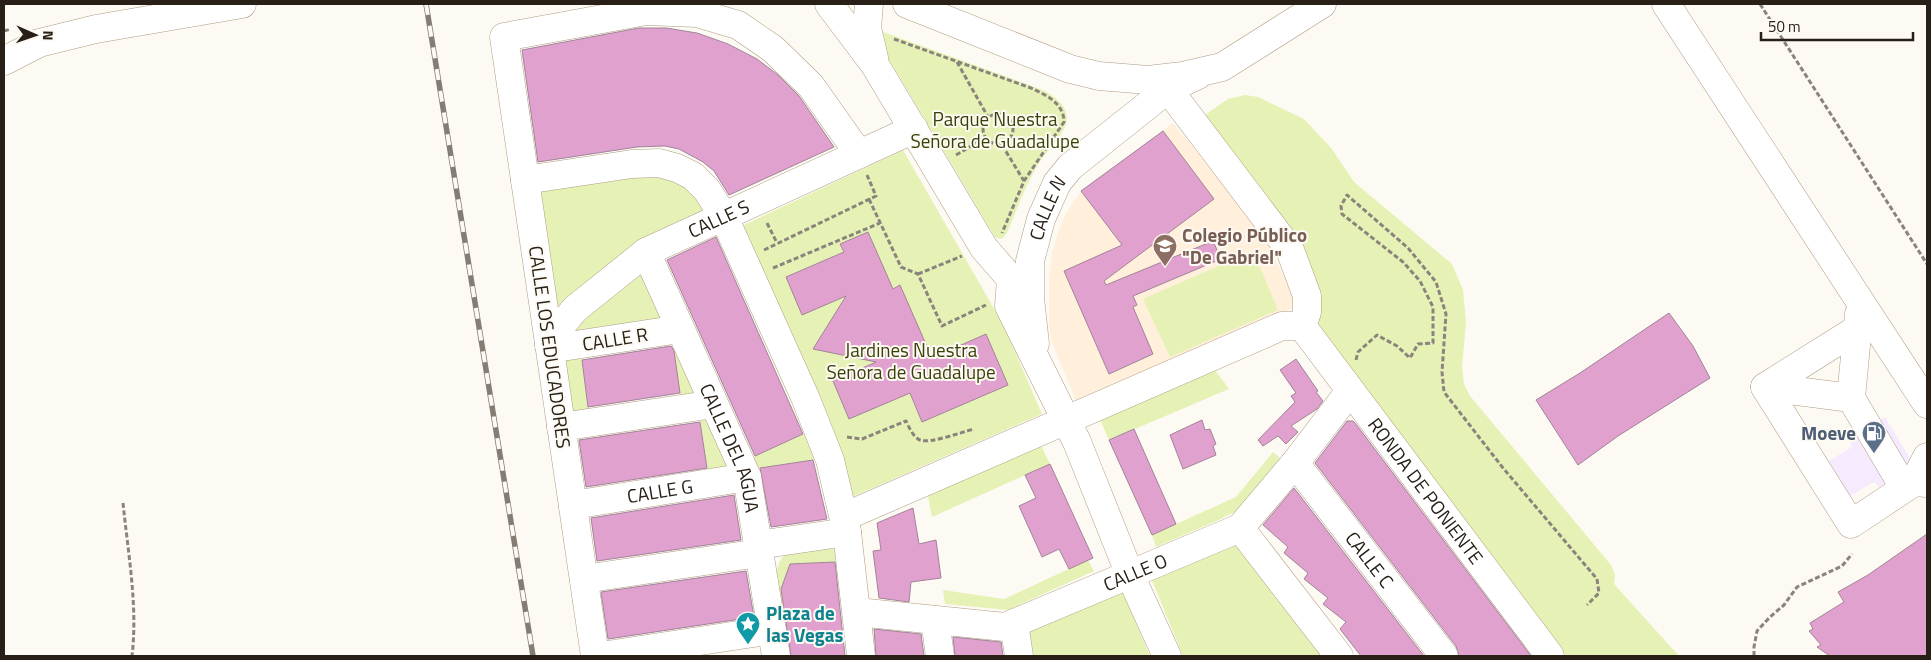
<svg xmlns="http://www.w3.org/2000/svg" width="1931" height="660" viewBox="0 0 1931 660" font-family="'Titillium Web',sans-serif">
  <style>
    .commercial { fill: #f6eaff }
    .built { fill: #ffefdb }
    .green { fill: #e6f2b5 }
    .building { fill: #e1a1cf; stroke: #a08498 }
    .lines { fill: none; stroke-linecap: round; stroke-linejoin: round }
    .minor-casing { stroke: #b09c83; stroke-width: 29 }
    .major-casing { stroke: #b09c83; stroke-width: 29 }
    .path { stroke: #8a847c; stroke-width: 3; stroke-dasharray: 5 2.5; stroke-linecap: butt }
    .minor { stroke: #fff; stroke-width: 28 }
    .major { stroke: #fff; stroke-width: 28 }
    .rail-casing { stroke: #837d74; stroke-width: 5.5 }
    .rail { stroke: #fdf9f3; stroke-width: 4; stroke-dasharray: 11; stroke-linecap: butt }
    .labels { text-anchor: middle; stroke-width: 4; stroke-linejoin: round; paint-order: stroke }
    .park-label { font-size: 19px; fill: #394007; stroke: #fdf9f3 }
    .street-label { font-size: 19px; fill: #282016; stroke: #fdf9f3 }
    .education-label { font-size: 19px; font-weight: bold; fill: #785e54; stroke: #fdf9f3; text-anchor: start }
    .service-label { font-size: 19px; font-weight: bold; fill: #4e5e75; stroke: #fdf9f3; text-anchor: end }
    .culture-label { font-size: 19px; font-weight: bold; fill: #0d838f; stroke: #fdf9f3; text-anchor: start }
  </style>
  <rect width="100%" height="100%" fill="#fdf9f3"/>
  <!-- commercial -->
  <path class="commercial" d="M1885 417 1914 465 1880 487 1874 482 1850 496 1829 461 1852 447 1848 438Z"/>
  <!-- built -->
  <path class="built" d="M1173 123 1265 237 1298 306 1076 401 1051 340 1049 326V280L1052 253 1058 233 1066 213 1081 191Z"/>
  <!-- green -->
  <path class="green" d="M878 30 1040 89C1053 95 1066 103 1067 118 1067 131 1051 147 1043 157 1027 180 1018 207 1007 233L1003 238 999 239 995 237 874 34Z
    M1245 95 1258 97 1304 119 1332 149 1354 182 1452 264 1463 290 1466 322 1462 367 1464 384 1470 396 1611 565 1615 575 1614 584 1679 656H1566L1320 334 1205 115 1228 99Z
    M903 150 1004 326 1042 414 852 497 829 419 742 226Z
    M659 174C684 182 691 187 704 210L652 234 627 250 556 314 537 190Z
    M1253 251 1278 310 1170 357 1143 299Z
    M635 271 646 273 663 316 658 320 567 336Z
    M672 341 704 399 681 403Z
    M581 354 590 416 573 419 563 357Z
    M1215 370 1229 389 1109 440 1099 417Z
    M708 410 733 465 708 474 699 411Z
    M806 433 818 459 756 469 751 458Z
    M1040 443 1050 464 932 517 927 491Z
    M1273 452 1281 459 1244 507 1221 519 1156 547 1152 535 1236 497Z
    M1241 533 1333 656H1183L1149 573Z
    M826 548 835 550V562L790 564 783 583 788 620 780 619C778 597 769 568 787 552Z
    M1088 560 1094 571 1008 610 945 604 943 590 1004 599Z
    M1120 586 1150 656H1034L1029 627Z"/>
  <!-- building -->
  <path class="building" d="M639 28H666L697 33 728 44 757 59 778 75 799 96 834 147 729 195 714 171 703 162 679 149 665 146 637 147 538 162 522 50Z
    M1163 131 1214 199 1104 281 1106 285 1213 241 1221 259 1133 296 1137 305 1133 307 1153 354 1109 374 1064 271 1122 245 1081 191Z
    M868 232 893 289 900 285 932 358 986 334 1008 385 922 422 910 393 849 419 833 381 876 362 813 349 846 296 802 315 786 277 844 252 840 244Z
    M716 237 803 434 755 456 667 260Z
    M1669 313 1693 346 1710 378 1618 436 1578 465 1536 400 1580 373Z
    M671 346 674 351 680 393 588 407 582 360Z
    M1296 359 1318 391 1316 392 1323 401 1317 409 1291 426 1298 432 1286 444 1278 436 1263 446 1258 440 1295 402 1291 396 1296 393 1280 370Z
    M1202 420 1205 430 1210 429 1216 444 1213 446 1216 455 1183 469 1170 435Z
    M1347 421H1353L1355 423 1531 656H1459L1456 646 1315 463Z
    M700 422 707 468 586 487 579 440Z
    M1134 429 1176 524 1152 535 1109 440Z
    M813 460 827 519 771 527 760 468Z
    M1050 464 1093 558 1069 569 1059 549 1042 557 1019 506 1036 498 1025 475Z
    M1294 488 1424 656H1361L1340 629 1346 622 1323 604 1328 598 1304 579 1308 573 1284 553 1288 547 1263 525Z
    M734 495 741 540 597 561 591 518Z
    M913 508 919 544 936 540 941 578 911 582 909 602 879 598 873 551 881 550 877 523Z
    M1927 534V656H1830L1817 647 1821 645 1809 631 1813 629 1810 623 1844 602 1838 592 1868 575Z
    M835 562 845 656H791L781 589 790 564Z
    M746 571 754 617 608 639 601 592Z
    M874 629 921 634 924 656H876Z
    M953 637 1001 642 1003 656H955Z"/>
  <g class="lines">
    <defs>
      <g id="minor">
        <path d="M829 4 875 65 984 248 1011 279 1009 306 1077 442 1130 575 1167 656"/>
        <path d="M869 4 867 28 874 58"/>
        <path d="M1666 4 1927 404"/>
        <path d="M1168 89 1290 250 1307 296V312L1302 326"/>
        <path d="M525 180 632 164 659 163 677 168 693 176 707 190 724 217 805 397 830 460 847 532 861 656"/>
        <path id="s1" d="M646 252 747 477 776 656"/>
        <path d="M1859 314 1851 398 1900 481 1927 483"/>
        <path id="s2" d="M1302 326 1550 656"/>
        <path d="M1859 328 1765 387 1851 524 1914 482 1927 457"/>
        <path id="s3" d="M680 329 562 347 549 345 555 333 575 309 646 252 914 129"/>
        <path id="s4" d="M1035 344 1030 298V261L1041 219 1057 183 1070 167 1168 89 1198 75"/>
        <path d="M1765 387 1851 398"/>
        <path d="M561 427 714 404"/>
        <path id="s5" d="M1295 463 1444 656"/>
        <path id="s6" d="M573 505 747 477"/>
        <path d="M844 517 1282 326H1302"/>
        <path d="M1240 528 1339 656"/>
        <path d="M758 545 847 532"/>
        <path d="M584 579 759 553"/>
        <path id="s7" d="M857 612 1005 627 1240 528 1295 463 1350 391"/>
        <path d="M935 620 940 656"/>
        <path d="M1014 623 1019 656"/>
        <path d="M595 656 504 37 646 11 697 13 738 25 773 49 811 86 859 154"/>
        <path d="M601 656 772 630"/>
      </g>
      <path id="major" d="M907 4 1070 69 1099 76 1148 80 1183 76 1222 67 1322 4
        M4 61 39 43 96 29 242 4"/>
    </defs>
    <!-- minor casing -->
    <use href="#minor" class="minor-casing"/>
    <!-- major casing -->
    <use href="#major" class="major-casing"/>
    <!-- path -->
    <path class="path" d="M1760 4 1927 264
      M4 31 11 29
      M894 39 1031 88C1046 95 1064 103 1064 122L1024 181 1002 233
      M957 62 988 117
      M983 129a15 15 0 1 1 30 0a15 15 0 1 1-30 0Z
      M1002 145 1024 181
      M956 155 985 138
      M869 199 901 267 918 274 942 326 986 305
      M767 223 777 243
      M764 250 876 196 867 175
      M773 268 880 223
      M918 274 962 256
      M1356 360 1358 352 1377 335 1397 346 1410 358 1418 344 1433 343V307L1420 281 1403 262 1342 214 1341 206 1347 195 1408 248 1436 282 1446 314 1442 372 1444 392 1503 468 1597 579 1599 593 1587 605
      M847 437 862 439 906 421C909 427 913 437 920 440 930 444 962 432 974 429
      M123 503C128 553 138 606 132 656
      M1754 656V647L1757 631 1770 617 1784 605 1797 587 1842 566 1852 554"/>
    <!-- minor -->
    <use href="#minor" class="minor"/>
    <!-- major -->
    <use href="#major" class="major"/>
    <defs>
      <path id="rail" d="M426 4 533 656"/>
    </defs>
    <!-- rail casing -->
    <use href="#rail" class="rail-casing"/>
    <!-- rail -->
    <use href="#rail" class="rail"/>
  </g>
  <!-- icons -->
  <defs>
    <symbol id="school-pin" viewBox="-11 -11 22 30"><path d="M0 17L-7.5 6A9.5 9.5 0 1 1 7.5 6Z" fill="#8d6e63" stroke="#fdf9f3"/><path d="M0-5L7-2L0 1L-7-2ZM-4 1L0 2.5L4 1V4Q0 6-4 4Z" fill="#fff"/></symbol>
    <symbol id="fuel-pin" viewBox="-11 -11 22 30"><path d="M0 17L-7.5 6A9.5 9.5 0 1 1 7.5 6Z" fill="#5c6f8a" stroke="#fdf9f3"/><path d="M-5.5-6h7V0h2V4h1.3V-2.5L3-4.5l.8-.8L6-3V5H2.5V1h-1V6h-7ZM-4.2-4.7v3.2H.2V-4.7Z" fill="#fff"/></symbol>
    <symbol id="sight-pin" viewBox="-11 -11 22 30"><path d="M0 17L-7.5 6A9.5 9.5 0 1 1 7.5 6Z" fill="#0f9aa8" stroke="#fdf9f3"/><path d="M0-6L1.8-2.2L6-1.7L2.9 1.2L3.7 5.4L0 3.3L-3.7 5.4L-2.9 1.2L-6-1.7L-1.8-2.2Z" fill="#fff"/></symbol>
  </defs>
  <g fill-rule="evenodd">
    <use href="#school-pin" x="1151" y="232" width="28" height="38"/>
    <use href="#fuel-pin" x="1860" y="419" width="28" height="38"/>
    <use href="#sight-pin" x="734" y="610" width="28" height="38"/>
  </g>
  <g class="labels">
    <!-- park labels -->
    <g class="park-label">
      <text x="995" y="126">Parque Nuestra<tspan x="995" dy="22">Señora de Guadalupe</tspan></text>
      <text x="911" y="357">Jardines Nuestra<tspan x="911" dy="22">Señora de Guadalupe</tspan></text>
    </g>
    <!-- street labels -->
    <g class="street-label">
      <text dy="7" stroke="none"><textPath href="#s4" startOffset="139">CALLE N</textPath></text>
      <text dy="7" stroke="none"><textPath href="#s3" startOffset="348">CALLE S</textPath></text>
      <text transform="translate(615 339) rotate(-9)" y="7">CALLE R</text>
      <text transform="translate(550 347) rotate(82)" y="7">CALLE LOS EDUCADORES</text>
      <text dy="7" stroke="none"><textPath href="#s1" startOffset="214">CALLE DEL AGUA</textPath></text>
      <text dy="7" stroke="none"><textPath href="#s6" startOffset="88">CALLE G</textPath></text>
      <text dy="7" stroke="none"><textPath href="#s2" startOffset="206">RONDA DE PONIENTE</textPath></text>
      <text dy="7" stroke="none"><textPath href="#s5" startOffset="122">CALLE C</textPath></text>
      <text dy="7" stroke="none"><textPath href="#s7" startOffset="290">CALLE O</textPath></text>
    </g>
    <!-- education labels -->
    <g class="education-label">
      <text x="1182" y="242">Colegio Público<tspan x="1182" dy="22">"De Gabriel"</tspan></text>
    </g>
    <!-- service labels -->
    <g class="service-label">
      <text x="1856" y="440">Moeve</text>
    </g>
    <!-- culture labels -->
    <g class="culture-label">
      <text x="766" y="620">Plaza de<tspan x="766" dy="22">las Vegas</tspan></text>
    </g>
  </g>
  <!-- border -->
  <rect width="1931" height="660" fill="none" stroke="#282016" stroke-width="10"/>
  <!-- north arrow -->
  <g transform="translate(35 35) rotate(92)" stroke="#fdf9f3" stroke-width="4" paint-order="stroke">
  <path d="M0-4L9 19L0 12L-9 19Z" fill="#282016"/>
  <text y="-8" font-size="14" font-weight="bold" text-anchor="middle" fill="#282016">N</text>
  </g>
  <!-- scale -->
  <path d="M1761 32v8h152v-8" fill="none" stroke="#282016" stroke-width="2.5"/>
  <text x="1768" y="32" font-size="15" fill="#282016" stroke="#fdf9f3" stroke-width="4" paint-order="stroke">50 m</text>
</svg>
